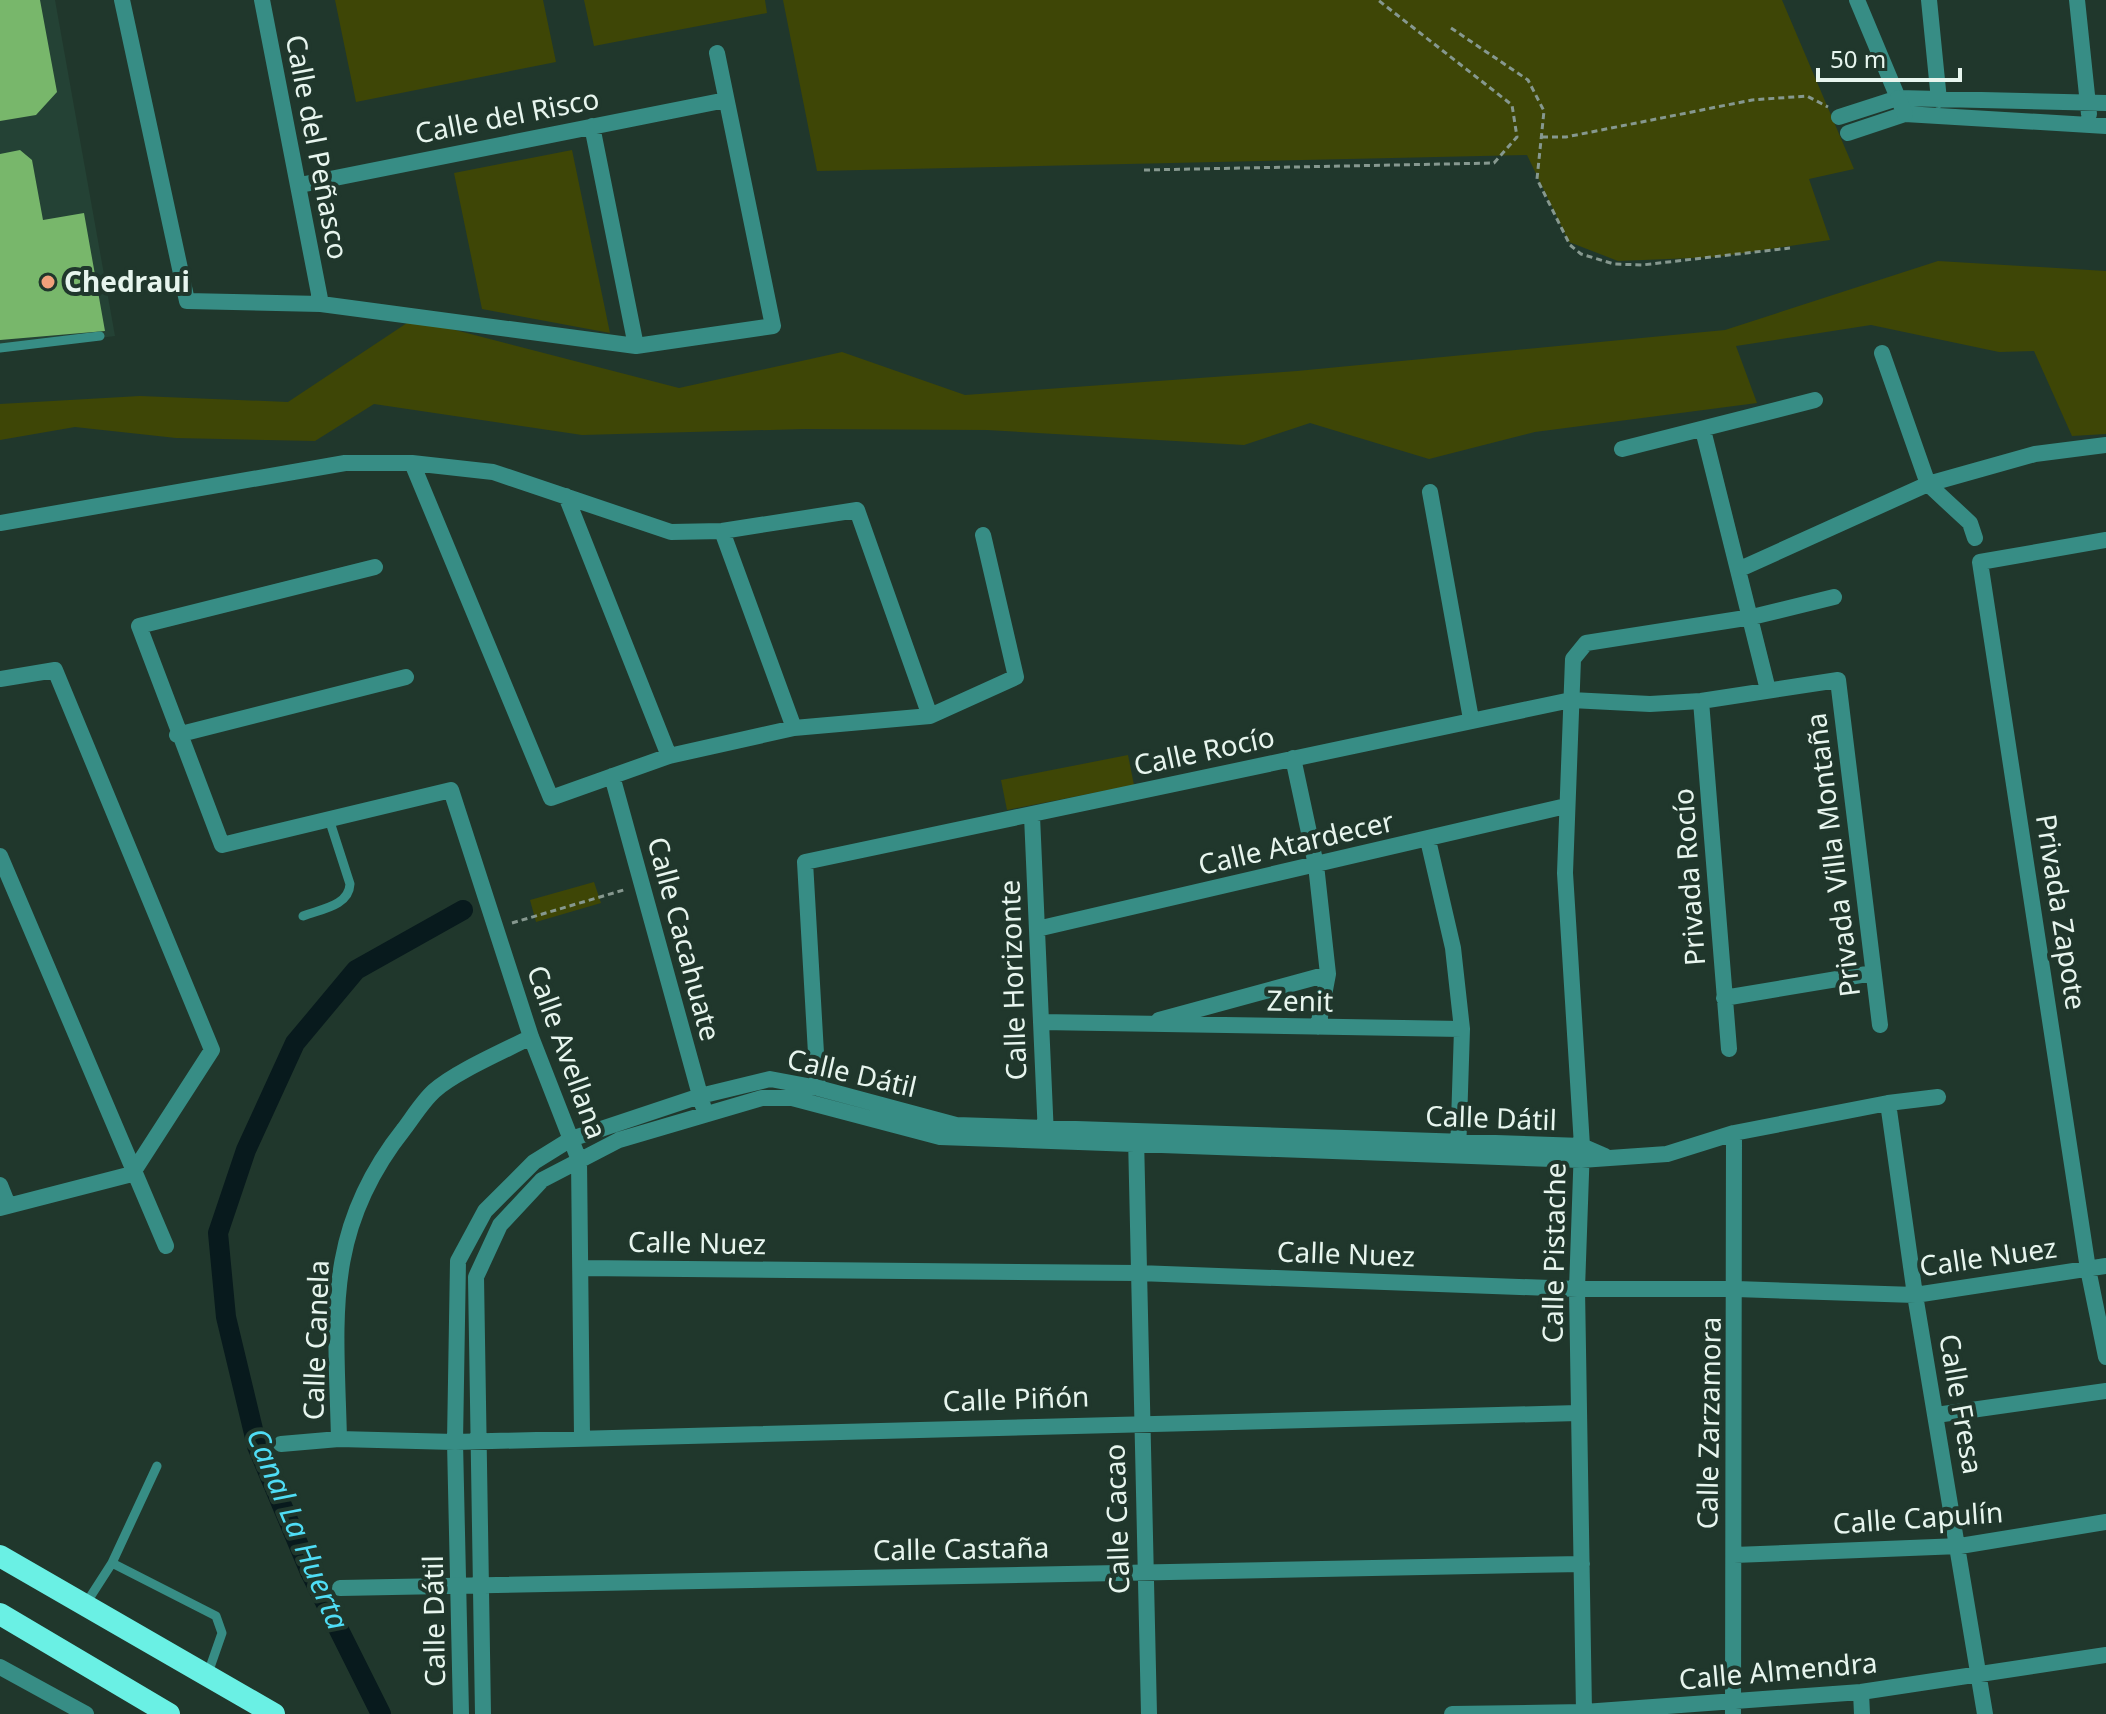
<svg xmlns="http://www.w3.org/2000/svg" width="2106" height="1714" viewBox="0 0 2106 1714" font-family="'Noto Sans',sans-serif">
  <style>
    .built { fill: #244235 }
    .green { fill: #3e4606 }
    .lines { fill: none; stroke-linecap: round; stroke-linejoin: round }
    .canal { stroke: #081a1d; stroke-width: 20 }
    .building { fill: #78b76b }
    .path { stroke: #86988f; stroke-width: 3; stroke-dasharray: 6 4; stroke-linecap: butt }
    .service { stroke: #378d85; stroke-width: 9 }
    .minor { stroke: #378d85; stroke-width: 16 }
    .tertiary { stroke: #378d85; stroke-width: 16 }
    .trunk { stroke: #6af0e4; stroke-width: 22 }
    .poi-dot { fill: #f1a17b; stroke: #20372c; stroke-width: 3 }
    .labels { text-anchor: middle; stroke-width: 8; stroke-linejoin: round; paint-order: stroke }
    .street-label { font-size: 28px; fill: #e7f5ee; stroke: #20372c }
    .poi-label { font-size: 28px; font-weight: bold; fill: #e7f5ee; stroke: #20372c; text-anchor: start }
    .water-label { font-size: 30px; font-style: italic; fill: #4fddf5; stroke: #20372c }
  </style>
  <rect width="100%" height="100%" fill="#20372c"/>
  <!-- built -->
  <path class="built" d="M0 0H55L115 336 0 351Z"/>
  <!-- green -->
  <path class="green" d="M335 0H543L556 62 356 102Z
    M584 0H765L767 13 594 46Z
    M783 0H1782L1854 169 1809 179 1830 240 1717 257 1618 261 1569 242 1527 155 817 171Z
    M572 150 610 333 482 309 454 173Z
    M1938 261 2106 271V434L2072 436 2034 351 1999 352 1871 325 1736 346 1757 403 1535 432 1429 459 1310 423 1244 445 987 430 804 429 582 435 374 404 315 441 176 438 75 427 0 440V404L140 396 288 402 413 319 679 388 842 352 965 395 1297 371 1725 330Z
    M1128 755 1134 785 1007 810 1001 780Z
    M594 882 601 903 536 922 530 900Z"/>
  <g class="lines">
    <!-- canal -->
    <path class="canal" d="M381 1714 310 1572 257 1446 226 1317 218 1233 246 1150 295 1043 356 970 463 910"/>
  </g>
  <!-- building -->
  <path class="building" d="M0 0H40L57 92 36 115 0 121Z
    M20 150 32 160 43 220 84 213 105 331 0 340V154Z"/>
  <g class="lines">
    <!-- path -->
    <path class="path" d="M1451 28 1528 80 1544 111 1537 179 1570 245 1581 254 1614 264 1642 265 1790 248
      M1542 137H1566L1752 100 1807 96 1828 107
      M1144 170 1494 163 1517 137 1512 105 1378 0
      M512 923 627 889"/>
    <!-- service -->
    <path class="service" d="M0 348 100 336
      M303 916C321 909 349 906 350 884L329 819
      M112 1563 216 1616 222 1633 207 1676
      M85 1605 112 1563 157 1466"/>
    <!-- minor -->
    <path class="minor" d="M122 0 187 301 321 304 636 346 773 326 717 53
      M262 0 321 304
      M1857 0 1898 98
      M1929 0 1939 100
      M2077 0 2089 114
      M1839 117 1898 98 2106 103
      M592 126 636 346
      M1848 133 1905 114 2106 126
      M300 185 726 100
      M1882 353 1928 484 1970 523 1975 538
      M1703 430 1768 690
      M1622 449 1815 400
      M412 463 551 798 669 756 794 728 930 716 1016 677 983 535
      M1430 492 1471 719
      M566 496 669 756
      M0 523 345 463H412L493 472 671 532 722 531 857 510 930 716
      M722 531 794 728
      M2106 540 1980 562 2088 1269 2106 1357
      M375 567 139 626 222 845 451 790 531 1037 579 1160 582 1436
      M1740 569 1928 484 2035 454 2106 445
      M0 679 55 670 212 1050 132 1174 0 1208
      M1701 701 1729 1049
      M177 735 406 677
      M1293 758 1316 865 1328 974 1318 1027
      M612 776 703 1106
      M1032 816 1046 1136
      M1428 840 1453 948 1462 1029 1458 1154
      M0 856 166 1246
      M1037 929 1566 806
      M1724 998 1873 973
      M1159 1020 1328 974
      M1041 1022 1462 1029
      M818 1088 805 862 1571 700 1650 704 1701 701 1838 680 1880 1025
      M1888 1103 1915 1295 1985 1714
      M1136 1137 1149 1714
      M0 1185 8 1205
      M581 1268 1138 1273 1577 1289H1736L1915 1295 2106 1266
      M1936 1415 2106 1391
      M339 1439C336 1317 323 1231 404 1129 413 1117 423 1101 434 1091 455 1072 504 1051 531 1037
      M281 1444 339 1439 455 1442 1578 1413
      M1734 1555 1960 1546 2106 1522
      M340 1588 1582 1564
      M0 1667 86 1714
      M1861 1692 1862 1714
      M1584 1712 1577 1289 1582 1146 1565 873 1573 659 1586 643 1752 617 1834 597
      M461 1714 455 1442 458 1261 485 1211 534 1162 571 1139 700 1096 770 1079 818 1088 956 1125 1582 1146 1605 1156
      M483 1714 476 1277 500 1225 542 1180 619 1140 762 1098H792L940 1137 1581 1160 1667 1154 1734 1133 1888 1103 1938 1097
      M1452 1714 1584 1712 1861 1692 2106 1655
      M1733 1714 1734 1133"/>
    <!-- tertiary -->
    <path class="tertiary" d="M1898 98 1905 114"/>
    <!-- trunk -->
    <path class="trunk" d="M0 1556 274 1714
      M0 1614 169 1714"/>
  </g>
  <!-- markers -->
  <circle class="poi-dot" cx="48" cy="282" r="8"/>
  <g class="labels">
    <!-- street labels -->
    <g class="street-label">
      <text transform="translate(507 116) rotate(-11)" y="10">Calle del Risco</text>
      <text transform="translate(317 147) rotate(79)" y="10">Calle del Peñasco</text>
      <text transform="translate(1204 751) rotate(-12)" y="10">Calle Rocío</text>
      <text transform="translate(1296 843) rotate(-13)" y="10">Calle Atardecer</text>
      <text transform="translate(1833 855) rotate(-97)" y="10">Privada Villa Montaña</text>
      <text transform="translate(1689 877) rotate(-94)" y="10">Privada Rocío</text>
      <text transform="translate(2061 912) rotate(81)" y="10">Privada Zapote</text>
      <text transform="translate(684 939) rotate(75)" y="10">Calle Cacahuate</text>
      <text transform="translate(1013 980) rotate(-92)" y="10">Calle Horizonte</text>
      <text transform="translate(1300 1001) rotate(1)" y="10">Zenit</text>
      <text transform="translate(567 1052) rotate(70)" y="10">Calle Avellana</text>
      <text transform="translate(852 1073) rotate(13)" y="10">Calle Dátil</text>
      <text transform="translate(1491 1118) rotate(2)" y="10">Calle Dátil</text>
      <text transform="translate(697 1243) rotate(1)" y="10">Calle Nuez</text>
      <text transform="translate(1554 1253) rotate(-89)" y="10">Calle Pistache</text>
      <text transform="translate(1346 1254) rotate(2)" y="10">Calle Nuez</text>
      <text transform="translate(1988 1257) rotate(-8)" y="10">Calle Nuez</text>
      <text transform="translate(316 1340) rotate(-88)" y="10">Calle Canela</text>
      <text transform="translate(1016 1399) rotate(-2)" y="10">Calle Piñón</text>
      <text transform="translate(1961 1404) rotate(80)" y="10">Calle Fresa</text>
      <text transform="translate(1709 1423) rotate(-89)" y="10">Calle Zarzamora</text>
      <text transform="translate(1918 1518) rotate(-4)" y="10">Calle Capulín</text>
      <text transform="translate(1117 1519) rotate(-92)" y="10">Calle Cacao</text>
      <text transform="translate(961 1549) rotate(-1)" y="10">Calle Castaña</text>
      <text transform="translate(434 1621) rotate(-91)" y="10">Calle Dátil</text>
      <text transform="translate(1778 1671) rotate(-5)" y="10">Calle Almendra</text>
    </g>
    <!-- poi labels -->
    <g class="poi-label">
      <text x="64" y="292">Chedraui</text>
    </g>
    <!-- water labels -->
    <g class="water-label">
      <text transform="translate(297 1529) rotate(67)" y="10">Canal La Huerta</text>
    </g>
  </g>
  <!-- scale -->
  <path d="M1818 68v12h142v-12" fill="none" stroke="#e7f5ee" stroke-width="4"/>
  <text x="1830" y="68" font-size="24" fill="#e7f5ee" stroke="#20372c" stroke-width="6" paint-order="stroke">50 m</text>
</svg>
